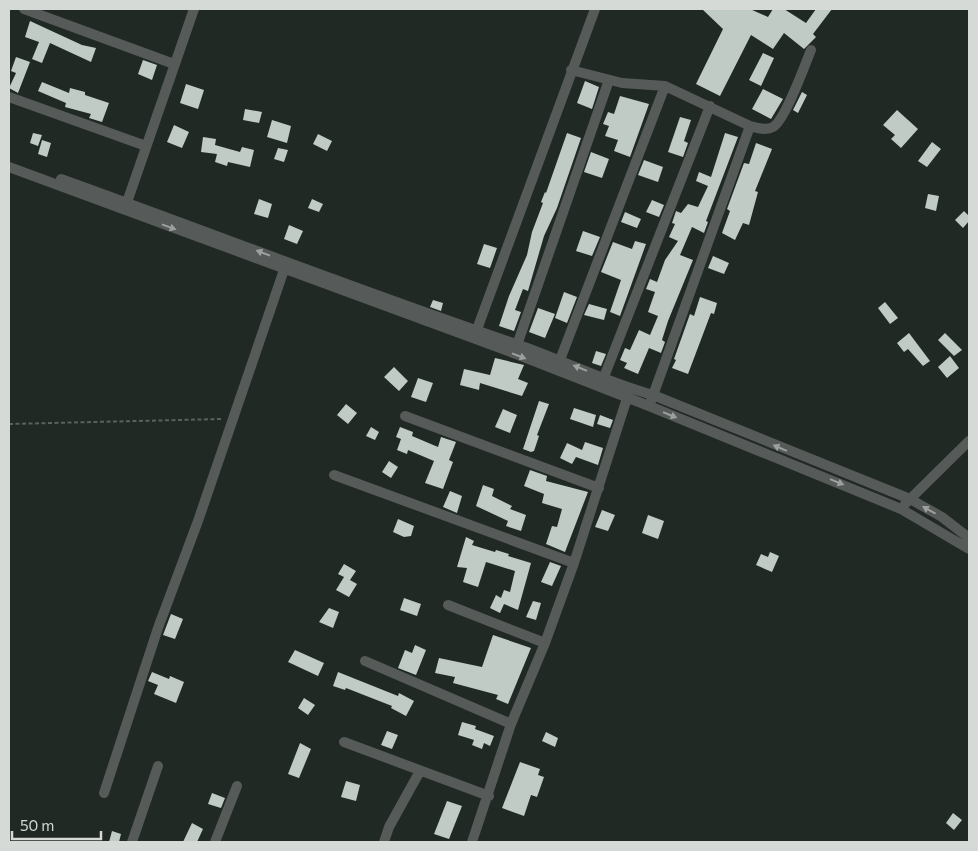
<svg xmlns="http://www.w3.org/2000/svg" width="978" height="851" viewBox="0 0 978 851" font-family="Commissioner,sans-serif">
  <style>
    .building { fill: #c0cbc5 }
    .lines { fill: none; stroke-linecap: round; stroke-linejoin: round }
    .path { stroke: #5a625e; stroke-width: 2; stroke-dasharray: 4 2.5; stroke-linecap: butt }
    .minor { stroke: #565a58; stroke-width: 10 }
    .oneway { fill: #9ca09e }
  </style>
  <rect width="100%" height="100%" fill="#202924"/>
  <!-- building -->
  <path class="building" d="M702 9H750L768 17 773 9H784L806 23 816 9H832L813 34 816 37 804 49 784 33 773 49 751 35 720 96 696 84 723 29Z
    M30 21 82 45 96 48 91 62 50 43 42 63 32 59 39 42 25 37Z
    M763 53 774 58 761 86 749 80Z
    M16 57 30 62 18 93 9 88 16 73 11 71Z
    M143 60 157 65 152 80 138 74Z
    M585 81 599 87 592 109 577 103Z
    M42 82 69 93 70 88 85 92V95L109 103 102 122 89 118 91 114 65 107 66 103 38 91Z
    M186 84 204 90 198 109 180 103Z
    M763 89 783 99 771 119 752 109Z
    M802 92 807 95 798 113 793 110Z
    M620 96 649 104 630 157 614 151 618 140 605 136 609 126 603 124 608 112 614 114Z
    M245 109 262 112 259 123 243 120Z
    M897 110 918 129 901 148 891 139 895 135 883 125Z
    M680 117 691 120 684 141 688 143 683 157 668 152Z
    M272 120 291 126 287 143 267 137Z
    M174 125 189 132 182 148 167 142Z
    M33 133 42 135 38 146 30 143Z
    M567 133 581 138 557 208 544 236 528 291 523 289 515 310 521 312 514 331 499 326 509 296 527 255 532 232 543 203 541 202 545 192 546 193Z
    M725 133 738 137 706 221 708 222 704 233 692 227 680 255 693 260 668 321 662 340 665 342 661 353 649 348 638 374 624 368 627 363 620 360 625 348 630 350 639 330 650 335 658 316 648 312 655 292 646 289 650 279 657 282 665 260 678 241 669 237 675 224 672 223 676 211 681 213 688 204 698 207 708 186 696 181 699 172 711 177Z
    M318 134 332 141 327 151 313 144Z
    M203 137 216 139 215 145 240 152 242 147 254 150 250 167 228 162 227 166 215 162 217 154 201 152Z
    M42 140 51 143 47 157 38 154Z
    M932 142 941 149 927 167 918 161Z
    M756 143 772 149 755 191 758 192 749 225 743 223 735 240 722 233 730 211 727 209 744 163 749 164Z
    M278 148 288 150 284 162 274 159Z
    M591 152 609 159 602 178 584 172Z
    M644 160 663 167 658 182 638 175Z
    M928 194 939 196 936 211 925 208Z
    M259 199 272 204 268 218 254 214Z
    M312 199 323 204 319 212 308 208Z
    M652 200 664 205 659 217 646 212Z
    M964 211 969 216V221L963 228 955 220Z
    M625 212 641 219 637 228 621 222Z
    M289 225 303 231 297 244 284 239Z
    M583 231 600 237 592 256 576 251Z
    M635 241 646 244 620 316 610 312 621 280 601 272 613 242 632 249Z
    M484 244 497 248 490 268 477 264Z
    M713 256 729 263 724 274 708 268Z
    M564 292 577 297 567 323 555 318Z
    M700 297 717 303 714 314 711 313 688 374 672 368 676 360 674 359 690 314 694 316Z
    M433 300 443 303 441 311 430 307Z
    M885 302 898 318 890 324 878 308Z
    M589 304 607 309 604 320 584 315Z
    M538 308 555 314 545 338 529 332Z
    M909 333 930 361 923 366 908 349 904 352 897 343Z
    M945 333 962 350 954 356 938 340Z
    M596 351 606 354 601 366 592 363Z
    M950 356 959 368 947 378 938 367Z
    M495 358 524 365 518 379 528 383 522 396 480 383 479 390 460 385 464 369 490 375Z
    M394 367 408 381 399 391 384 377Z
    M418 378 433 383 426 402 411 397Z
    M539 401 549 404 537 435 539 436 534 451 531 452 523 449Z
    M346 404 357 413 348 424 337 415Z
    M574 408 596 415 593 427 570 419Z
    M503 409 517 415 510 433 495 427Z
    M600 415 613 420 610 428 597 424Z
    M371 427 379 432 375 440 366 436Z
    M400 427 413 432 412 436 438 447 441 437 456 442 449 460 453 462 443 489 425 483 434 461 408 450 407 454 397 450 401 439 396 437Z
    M585 442 603 448 598 465 576 457 572 464 560 458 567 443 582 450Z
    M389 461 398 467 391 478 382 472Z
    M530 470 547 476 546 481 588 492 565 552 546 544 552 526 557 527 562 509 542 503 544 494 524 486Z
    M483 485 494 489 492 496 512 506 510 509 526 515 521 531 506 526 508 521 476 506Z
    M450 491 462 496 457 513 443 507Z
    M602 510 615 515 608 531 595 527Z
    M648 515 664 521 658 539 642 533Z
    M398 519 414 526 411 536 404 537 393 532Z
    M466 537 474 541 472 545 495 552 496 550 509 554 508 556 531 563 518 610 504 604 500 613 490 608 496 595 501 598 504 590 510 592 515 571 486 562 478 587 463 582 467 568 457 567Z
    M770 552 779 556 772 572 756 565 761 554 768 557Z
    M550 562 561 566 552 586 541 582Z
    M344 564 356 571 350 580 357 584 349 597 336 590 344 577 338 574Z
    M404 598 421 604 417 616 400 610Z
    M533 601 541 603 536 620 526 617Z
    M329 608 339 612 333 628 319 622Z
    M171 614 183 619 175 639 163 635Z
    M493 635 531 648 508 704 496 699 498 695 453 683 455 677 435 673 439 658 482 667Z
    M415 645 426 650 416 675 398 668 405 650 412 653Z
    M295 650 324 663 318 676 288 662Z
    M152 672 169 679 170 676 184 682 176 703 154 694 158 685 148 681Z
    M338 672 398 696 399 693 414 701 406 716 391 708 392 706 346 688 345 690 333 686Z
    M304 698 315 705 308 715 298 708Z
    M462 722 476 726 475 729 494 736 490 746 484 743 482 749 472 745 474 740 458 735Z
    M387 731 398 735 392 749 381 745Z
    M546 732 558 738 555 747 542 741Z
    M300 743 311 749 299 778 288 774Z
    M520 762 540 769 538 775 544 777 537 797 531 795 524 816 502 808Z
    M346 781 360 785 356 801 341 797Z
    M212 793 225 798 221 808 208 804Z
    M447 801 462 806 449 839 434 834Z
    M953 813 962 820 954 830 946 823Z
    M192 823 203 829 197 842H183Z
    M112 831 121 834 119 842H109Z"/>
  <g class="lines">
    <!-- path -->
    <path class="path" d="M9 424 221 419"/>
    <!-- minor -->
    <path class="minor" d="M24 9 174 64
      M571 70 622 83 665 86 750 126 651 401
      M9 97 146 146
      M750 126C757 128 766 131 773 127 785 120 805 65 811 50
      M9 167 516 354 649 406 901 509 969 549
      M61 179C214 234 365 293 519 345 564 361 607 382 653 395L910 499 942 517 969 538
      M125 208 194 9
      M476 332 595 9
      M517 345 609 80
      M558 365 665 86
      M602 382 710 106
      M405 416 599 488
      M334 475 574 563
      M905 504 969 441
      M448 605 545 643
      M365 661 511 724
      M344 742 489 796
      M104 793 158 628 198 521 286 264
      M132 842 158 766
      M215 842 237 786
      M384 842 389 827 420 771
      M472 842 511 724 545 643 574 563 629 392"/>
  </g>
  <!-- one-way arrows -->
  <defs><path id="oneway-solid" d="M-6-.8H1V-3.2L6.5 0L1 3.2V.8H-6Z" transform="scale(1.25)"/></defs>
  <g class="oneway">
    <use href="#oneway-solid" transform="translate(169 227) rotate(20)"/>
    <use href="#oneway-solid" transform="translate(263 253) rotate(-159)"/>
    <use href="#oneway-solid" transform="translate(519 356) rotate(21)"/>
    <use href="#oneway-solid" transform="translate(580 368) rotate(-158)"/>
    <use href="#oneway-solid" transform="translate(670 415) rotate(22)"/>
    <use href="#oneway-solid" transform="translate(780 448) rotate(-157)"/>
    <use href="#oneway-solid" transform="translate(837 482) rotate(22)"/>
    <use href="#oneway-solid" transform="translate(929 510) rotate(-151)"/>
  </g>
  <!-- border -->
  <rect width="978" height="851" fill="none" stroke="#d5dad7" stroke-width="20"/>
  <!-- scale -->
  <path d="M12 831v8h89v-8" fill="none" stroke="#d5dad7" stroke-width="2.5"/>
  <text x="20" y="831" font-size="15" fill="#d5dad7" stroke="#202924" stroke-width="4" paint-order="stroke">50 m</text>
</svg>
